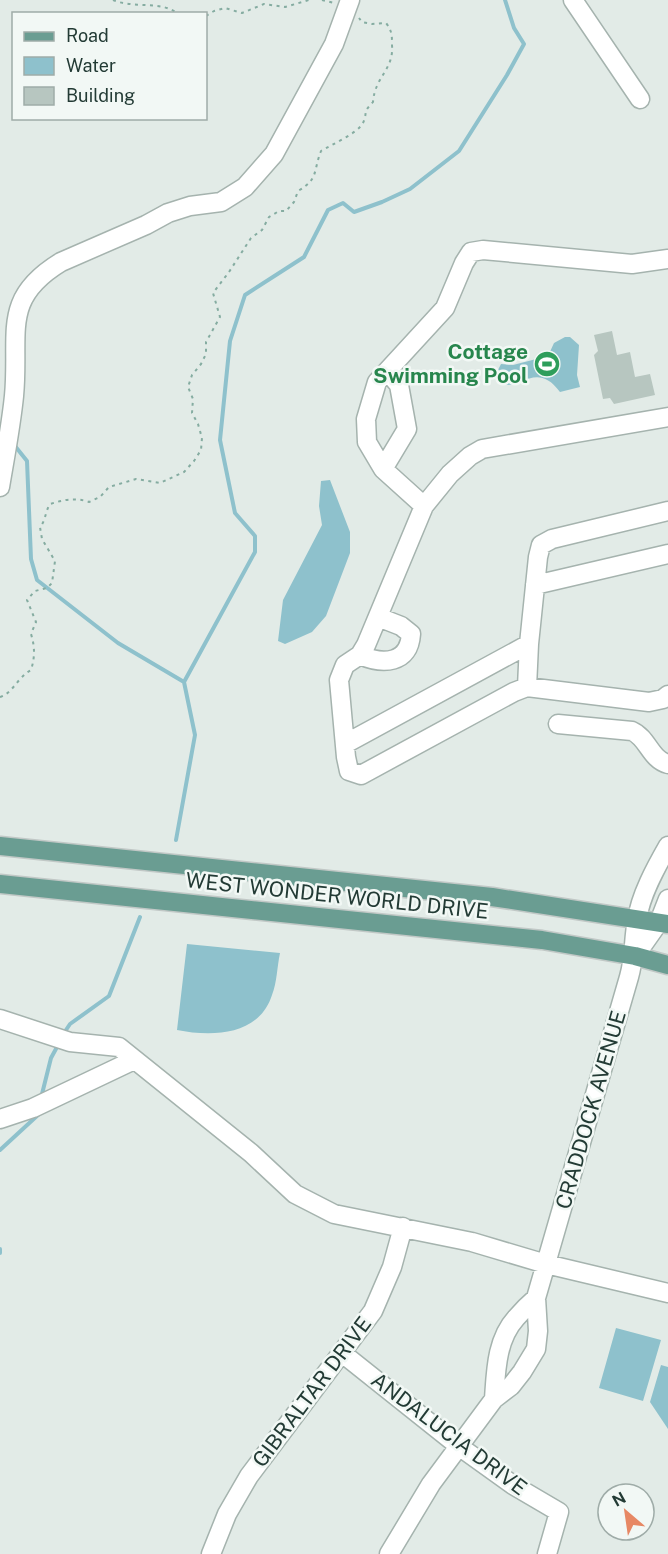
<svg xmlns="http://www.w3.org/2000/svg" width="668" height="1554" viewBox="0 0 668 1554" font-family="'Public Sans',sans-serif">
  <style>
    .water { fill: #8ec1cc }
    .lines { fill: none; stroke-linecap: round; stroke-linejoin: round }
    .stream { stroke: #8ec1cc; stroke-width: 4 }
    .building { fill: #b7c6c0 }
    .minor-casing { stroke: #a5b3ae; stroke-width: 21 }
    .major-casing { stroke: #c1c8c6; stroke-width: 21 }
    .path { stroke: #85aca1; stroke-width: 2; stroke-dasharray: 3 4.5; stroke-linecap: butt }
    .minor { stroke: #fff; stroke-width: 18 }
    .major { stroke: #6a9d92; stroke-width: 18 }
    .labels { text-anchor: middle; stroke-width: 5; stroke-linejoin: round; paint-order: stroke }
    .leisure-label { font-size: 21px; font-weight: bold; fill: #27864d; stroke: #f2f8f5; text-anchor: end }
    .street-label { font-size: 21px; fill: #233b35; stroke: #f2f8f5 }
  </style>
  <rect width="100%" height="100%" fill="#e2ebe7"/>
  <!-- water -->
  <path class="water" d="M565 337H570L579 345 577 375 580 387 560 392C536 359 518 393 501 383L497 372 501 364 513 365 548 356 554 343Z
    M330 480 350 532V553L326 616 312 632 285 644 278 641 283 600 322 525 319 506 321 481Z
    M187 944 280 953C277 967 277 982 272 995 259 1036 212 1037 177 1030Z
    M616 1328 661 1340 643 1401 599 1388Z
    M661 1365 668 1367V1429L650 1402Z"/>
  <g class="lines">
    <!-- stream -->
    <path class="stream" d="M15 446 27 461 31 559 37 580 118 643 184 682
      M176 840 195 735 184 682 255 552V536L235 513 220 440 230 341 245 295 304 257 328 210 343 203 354 212 382 202 410 189 459 151 507 75 524 44 514 28 505 0
      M66 1030 70 1024 109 996 140 917
      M41 1098 51 1058 57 1047
      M0 1150 38 1115
      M0 1249V1253"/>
  </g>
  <!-- building -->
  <path class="building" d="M612 331 617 355 630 352 635 377 650 374 655 395 614 404 610 398 603 399 594 355 598 351 594 335Z"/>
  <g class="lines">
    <defs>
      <path id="minor" d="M573 0 640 99
        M668 417 482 449 470 456 450 474 424 506 366 645 360 655 345 665 339 680 346 757 349 771 361 775 514 692 527 687 649 702 663 699 668 695
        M383 469 407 429 399 385 388 372
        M0 487C5 457 11 426 14 396 20 333 0 299 61 262L146 225 168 213 190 206 221 202 245 187 274 154 334 44 350 0
        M424 506 383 469 367 442 366 419 377 382 445 308 464 263 471 252 483 250 632 264 668 259
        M535 585 668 554
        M360 655C383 665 409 664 411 634L401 626 378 617
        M527 687 529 644
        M558 724 632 731C648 738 650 759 668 764
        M345 744 529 644 538 557 541 545 552 539 668 511
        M635 956 659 922 668 899
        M0 1019 70 1042 119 1047 251 1153 295 1194 334 1214 472 1242 546 1264 668 1293
        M0 1119 33 1108 134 1060
        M342 1353 460 1447 513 1485 559 1512 547 1554
        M494 1399C496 1372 496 1340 516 1318 522 1311 529 1304 536 1298
        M211 1554 227 1514 249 1476 373 1311 392 1267 403 1227
        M389 1554 431 1484 494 1399 511 1386 522 1372 536 1349 538 1331 536 1298 629 977C635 956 633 940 637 920 640 896 656 867 668 846"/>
      <path id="major" d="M0 846 492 897 668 924
        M0 884 542 940 635 956 668 965"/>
    </defs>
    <!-- minor casing -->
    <use href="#minor" class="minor-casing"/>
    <!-- major casing -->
    <use href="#major" class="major-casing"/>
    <!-- path -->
    <path class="path" d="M113 0C134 9 162 0 178 14
      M322 0 334 3
      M206 16 214 11 225 8 242 13 264 4 285 7 309 0
      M0 697C13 693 17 678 31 670 35 657 35 647 31 634L36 622 27 600 35 591 47 588 52 583 55 561 42 539 40 527C46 520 45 512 50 504 63 500 75 497 89 502L100 497 109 487 136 479 160 483 184 472 194 461 201 450 202 438 198 424 192 413 193 399 188 387 192 375 201 364 206 354V342L220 317 213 293 229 272 251 238 262 230 269 217 279 211H286L294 202 298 191C319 179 313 171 321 151 331 145 358 133 363 123 368 112 362 113 373 102 375 76 394 70 392 45 392 35 392 31 386 23L372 24 362 22 359 18"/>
    <!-- minor -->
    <use href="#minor" class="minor"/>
    <!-- major -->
    <use href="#major" class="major"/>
  </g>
  <!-- icons -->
  <defs>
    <symbol id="stadium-disc" viewBox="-11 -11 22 22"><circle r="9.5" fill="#2e9e5b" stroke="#f2f8f5"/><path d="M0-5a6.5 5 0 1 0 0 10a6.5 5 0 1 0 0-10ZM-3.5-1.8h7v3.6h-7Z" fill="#fff"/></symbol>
  </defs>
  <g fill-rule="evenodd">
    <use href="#stadium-disc" x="532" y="349" width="30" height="30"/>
  </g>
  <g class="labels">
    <!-- leisure labels -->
    <g class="leisure-label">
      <text x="528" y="359">Cottage<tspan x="528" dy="24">Swimming Pool</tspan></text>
    </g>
    <!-- street labels -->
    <g class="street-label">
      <text transform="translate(337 896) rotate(6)" y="7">WEST WONDER WORLD DRIVE</text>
      <text transform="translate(591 1110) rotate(-74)" y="7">CRADDOCK AVENUE</text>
      <text transform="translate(312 1392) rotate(-53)" y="7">GIBRALTAR DRIVE</text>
      <text transform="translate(449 1434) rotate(37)" y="7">ANDALUCIA DRIVE</text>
    </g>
  </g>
  <!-- legend -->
  <rect x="12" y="12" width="195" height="108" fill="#f2f8f5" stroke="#9faca8" stroke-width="1.5"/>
  <rect x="24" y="32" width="30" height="9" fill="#6a9d92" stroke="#9faca8" stroke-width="1.5"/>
  <text x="66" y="42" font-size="18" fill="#233b35">Road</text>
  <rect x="24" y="57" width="30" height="18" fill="#8ec1cc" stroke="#9faca8" stroke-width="1.5"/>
  <text x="66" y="72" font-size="18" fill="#233b35">Water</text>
  <rect x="24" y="87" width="30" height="18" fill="#b7c6c0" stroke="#9faca8" stroke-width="1.5"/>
  <text x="66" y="102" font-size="18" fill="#233b35">Building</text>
  <!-- north arrow -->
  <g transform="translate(626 1512) rotate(331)"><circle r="28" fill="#f2f8f5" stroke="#9faca8" stroke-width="1.5"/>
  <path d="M0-4.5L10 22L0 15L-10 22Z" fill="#e78864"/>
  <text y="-9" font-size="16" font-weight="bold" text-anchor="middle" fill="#233b35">N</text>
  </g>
</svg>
